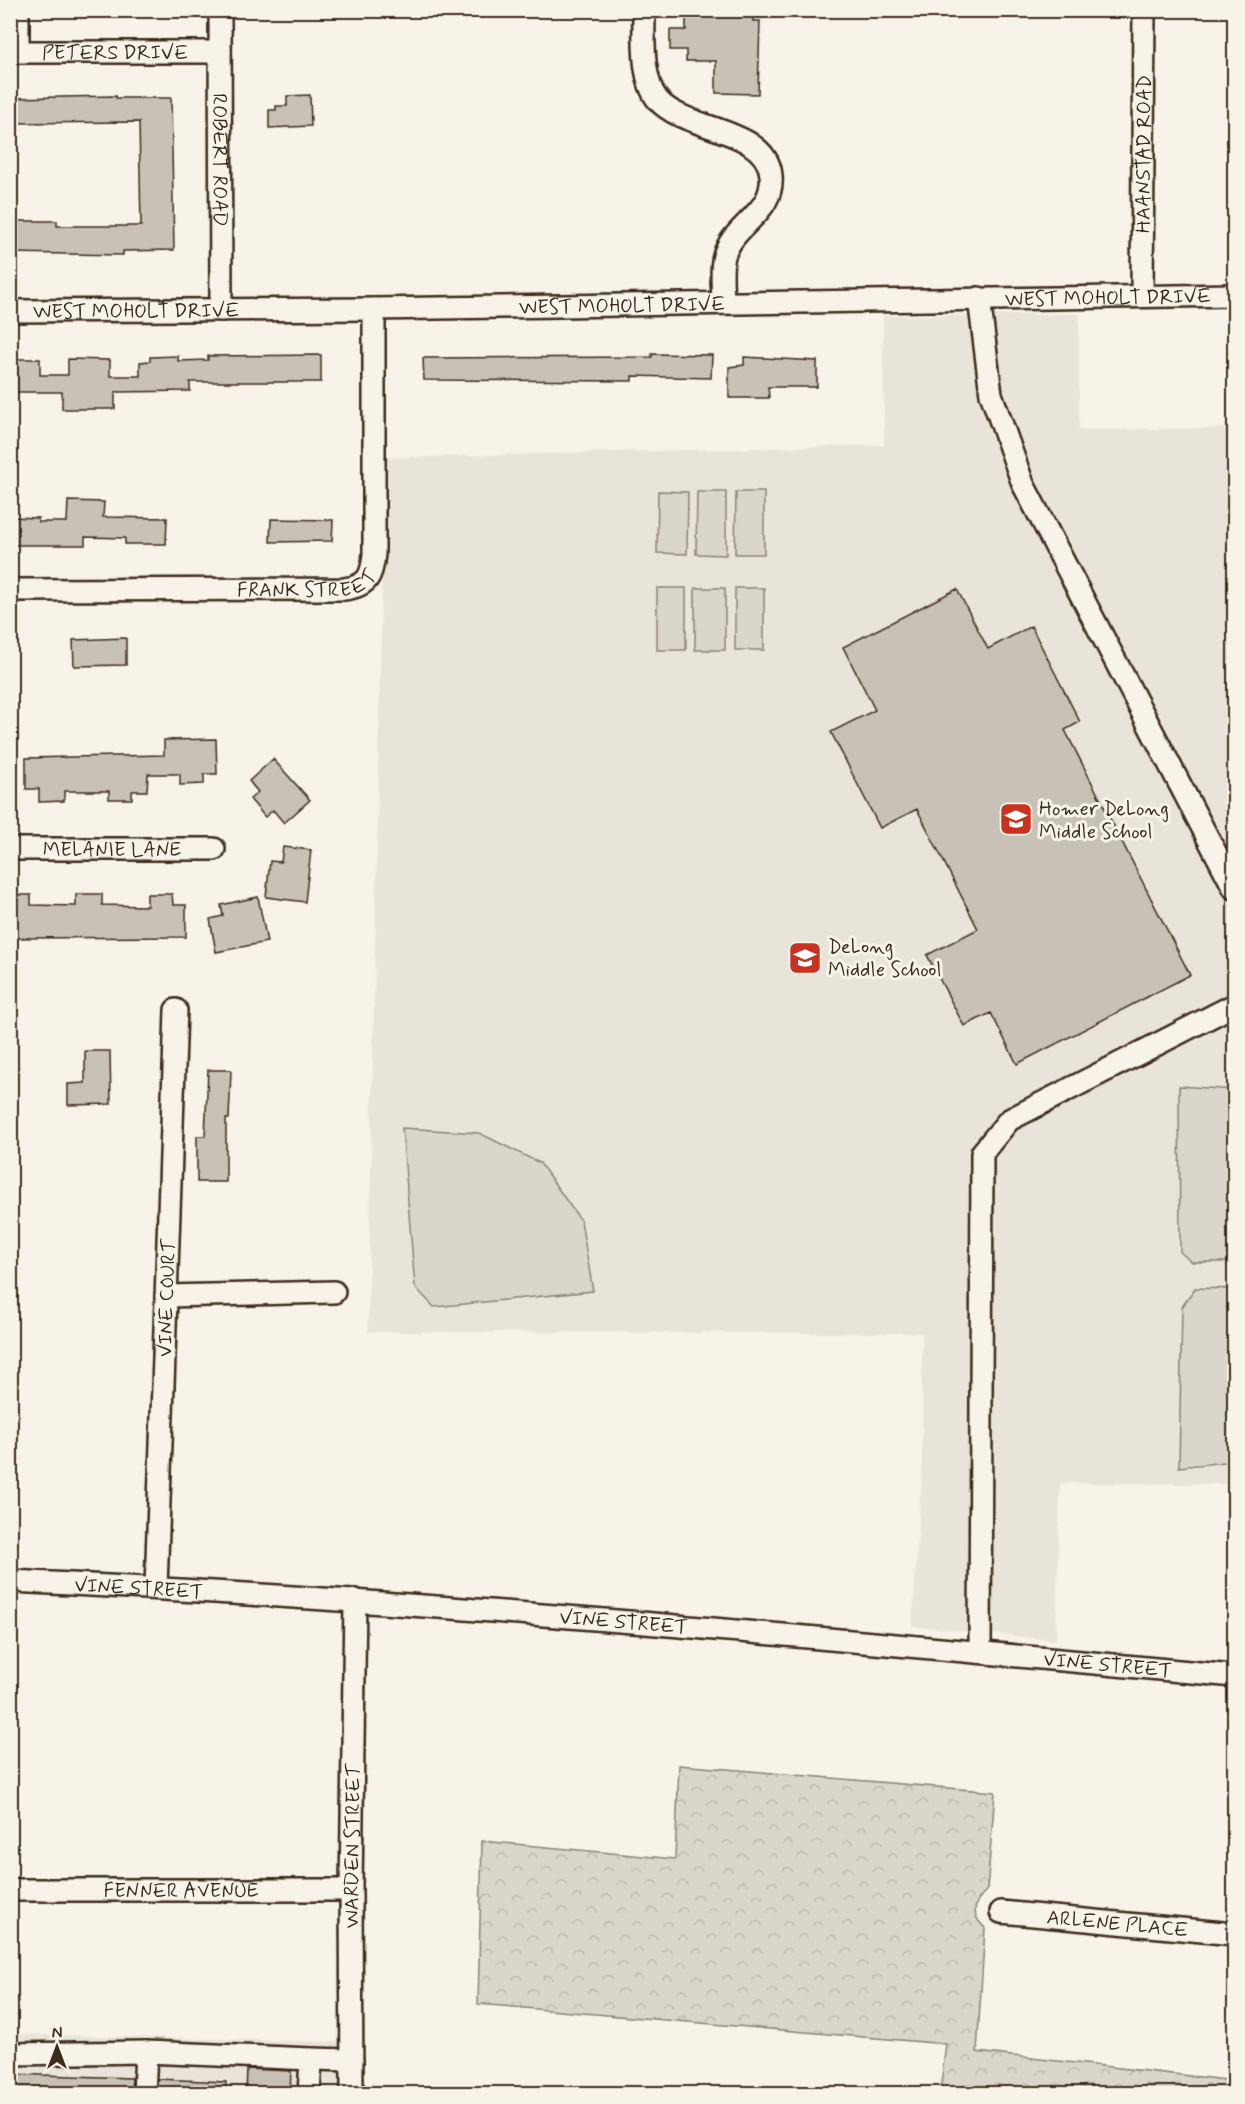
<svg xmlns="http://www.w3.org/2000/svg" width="1245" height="2104" viewBox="0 0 1245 2104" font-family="Mynerve,sans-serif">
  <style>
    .built { fill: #e9e4d9 }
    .grass { fill: #dbd6cb; stroke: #8b8074; stroke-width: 1.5 }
    .park { fill: url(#park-crowns); stroke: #8b8074; stroke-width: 1.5 }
    .building { fill: #c8c1b6; stroke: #3b2a1e; stroke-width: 1.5 }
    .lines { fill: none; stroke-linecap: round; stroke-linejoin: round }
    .minor-casing { stroke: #3b2a1e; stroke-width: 26 }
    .minor { stroke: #f7f3e8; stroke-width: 21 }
    .labels { text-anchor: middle; stroke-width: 6; stroke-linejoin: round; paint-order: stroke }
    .street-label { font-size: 20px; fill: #3b2a1e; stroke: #f7f3e8 }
    .poi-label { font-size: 20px; fill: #3b2a1e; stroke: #f7f3e8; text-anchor: start }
  </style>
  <defs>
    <pattern id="park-crowns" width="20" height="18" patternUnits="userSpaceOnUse" patternTransform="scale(1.5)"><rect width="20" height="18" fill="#dbd6cb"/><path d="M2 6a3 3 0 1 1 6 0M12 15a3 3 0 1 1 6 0" fill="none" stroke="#bdb8ae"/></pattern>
  </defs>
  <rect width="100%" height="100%" fill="#f7f3e8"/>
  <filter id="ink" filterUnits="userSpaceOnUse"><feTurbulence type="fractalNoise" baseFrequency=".0167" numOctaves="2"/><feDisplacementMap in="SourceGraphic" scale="12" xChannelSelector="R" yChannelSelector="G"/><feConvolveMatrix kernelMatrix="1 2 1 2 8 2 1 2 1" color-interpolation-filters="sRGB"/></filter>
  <g filter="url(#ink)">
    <!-- built -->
    <path class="built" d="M1079 314V430L1234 428V1484L1060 1483 1056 1640 912 1626 922 1472V1333L368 1332 384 458 884 445 883 316Z
      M11 2034 340 2042V2093L11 2094Z"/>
    <!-- grass -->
    <path class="grass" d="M658 491 688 492 687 554 657 553Z
      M697 492H726V555L696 554Z
      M736 492H764V554H735Z
      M657 588H686V650H657Z
      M695 588H725V650H695Z
      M735 588H764V650H735Z
      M1179 1086 1234 1090V1262H1192L1180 1252Z
      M402 1128 479 1133 540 1163 581 1221 593 1291 434 1307 415 1287Z
      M1195 1288 1234 1289V1461L1179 1467 1182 1307Z"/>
    <!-- park -->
    <path class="park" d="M679 1765 995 1792 987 1890C973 1902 970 1915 985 1928L977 2052 1234 2081V2093H940L946 2044 478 2004 482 1841 675 1859Z"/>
    <!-- building -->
    <path class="building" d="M686 10H753V21H760L758 94 716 93V61H686V50H670V30H686Z
      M310 95 311 126 269 128V110H276V106H287V96Z
      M116 96V98H171L174 250 123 251V255L10 253V221H57V226H141L139 122 10 123V98Z
      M652 354 712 355 711 378 632 376V381L424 380 423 358 652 357Z
      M321 355V382H190V391L115 392V409H62V392H10V359H40V375H68V359L110 360V376H140V362L150 361V357L178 356V361L208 360V356Z
      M744 357 817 361V387H768L769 398H729V367L744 365Z
      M68 501 104 502 103 517 167 518 166 544H125V538L85 537V545H10V517L38 518V522H67Z
      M271 519 333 520 332 541 270 542Z
      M957 589 988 649 1031 626 1080 722 1065 730 1190 975 1017 1064 991 1013 964 1026 927 955 978 929 917 809 880 828 831 732 875 710 843 647Z
      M126 638V665L74 666 73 640Z
      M216 739 217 774H204V784L180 785V774H148L147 791H132V799H109V791H64V801L39 802V789H26V758L164 755V740Z
      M273 759 310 800 284 823 273 810 265 817 250 799 258 792 249 781Z
      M283 847 311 850 305 902 266 897 270 861 281 862Z
      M76 894H102V905L147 906V894H172L173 905H186V937L10 938V895H31V905L76 906Z
      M258 897 267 942 216 952 210 919 223 916 221 905Z
      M85 1051H110L111 1104 68 1105V1084L85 1083Z
      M208 1070H231L229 1119H226V1182H197V1136H205Z
      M247 2069 291 2071 290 2094H246Z
      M10 2074 132 2078 131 2094H10Z
      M157 2079 226 2082 225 2094H157Z"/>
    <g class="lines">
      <defs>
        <g id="minor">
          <path d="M18 10V52"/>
          <path id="s1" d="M220 10 221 310"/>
          <path d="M644 10C644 35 641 80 658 100 684 131 766 127 771 175 775 213 733 224 724 256 720 270 723 288 723 302"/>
          <path id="s2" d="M10 52H220"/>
          <path id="s3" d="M1142 296 1144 10"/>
          <path d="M979 298 991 394 1023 484 1234 888"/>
          <path id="s4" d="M10 311 374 309 1234 295"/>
          <path id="s5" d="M10 590 344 589C368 586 372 576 374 554V309"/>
          <path id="s6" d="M10 849H214"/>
          <path d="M166 1296 334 1292"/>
          <path id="s7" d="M10 1581C419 1600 827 1638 1234 1676"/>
          <path id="s8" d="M156 1588 176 1010"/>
          <path d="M980 1652 982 1153 1009 1120 1234 1005"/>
          <path id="s9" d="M10 1890H351"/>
          <path id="s10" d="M1001 1912 1234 1934"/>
          <path d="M10 2054 146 2052 311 2059 309 2094"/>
          <path d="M311 2059 352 2060"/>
          <path d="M144 2094 146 2052"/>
          <path id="s11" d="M352 2094 351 1890 355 1600"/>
        </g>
      </defs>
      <!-- minor casing -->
      <use href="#minor" class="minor-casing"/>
      <!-- minor -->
      <use href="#minor" class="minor"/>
    </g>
  </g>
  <!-- icons -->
  <defs>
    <symbol id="school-square" viewBox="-11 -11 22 22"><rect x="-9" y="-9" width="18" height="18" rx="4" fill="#c8321e" stroke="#f7f3e8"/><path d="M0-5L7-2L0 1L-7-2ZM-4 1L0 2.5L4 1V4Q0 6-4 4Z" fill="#fff"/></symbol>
  </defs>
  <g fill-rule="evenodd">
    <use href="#school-square" x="997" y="800" width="38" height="38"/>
    <use href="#school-square" x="786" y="939" width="38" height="38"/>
  </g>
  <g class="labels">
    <!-- street labels -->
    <g class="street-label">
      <text dy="7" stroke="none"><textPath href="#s2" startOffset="105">PETERS DRIVE</textPath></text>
      <text dy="7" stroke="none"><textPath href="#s3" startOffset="142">HAANSTAD ROAD</textPath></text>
      <text dy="7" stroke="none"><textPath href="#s1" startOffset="150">ROBERT ROAD</textPath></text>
      <text dy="7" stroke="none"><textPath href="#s4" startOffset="1098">WEST MOHOLT DRIVE</textPath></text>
      <text dy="7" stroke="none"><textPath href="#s4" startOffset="612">WEST MOHOLT DRIVE</textPath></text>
      <text dy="7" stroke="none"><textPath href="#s4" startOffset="126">WEST MOHOLT DRIVE</textPath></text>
      <text dy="7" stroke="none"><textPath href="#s5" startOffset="298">FRANK STREET</textPath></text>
      <text dy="7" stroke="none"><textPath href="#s6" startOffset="102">MELANIE LANE</textPath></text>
      <text dy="7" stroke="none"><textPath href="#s8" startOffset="290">VINE COURT</textPath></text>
      <text dy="7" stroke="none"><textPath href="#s7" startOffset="129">VINE STREET</textPath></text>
      <text dy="7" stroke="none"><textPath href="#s7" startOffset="615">VINE STREET</textPath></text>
      <text dy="7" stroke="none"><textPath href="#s7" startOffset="1101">VINE STREET</textPath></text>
      <text dy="7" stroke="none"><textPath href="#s11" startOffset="248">WARDEN STREET</textPath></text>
      <text dy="7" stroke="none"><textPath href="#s9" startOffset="171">FENNER AVENUE</textPath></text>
      <text dy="7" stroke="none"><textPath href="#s10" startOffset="117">ARLENE PLACE</textPath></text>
    </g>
    <!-- poi labels -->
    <g class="poi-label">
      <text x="1039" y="815">Homer DeLong<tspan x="1039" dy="23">Middle School</tspan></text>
      <text x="828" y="953">DeLong<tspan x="828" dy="23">Middle School</tspan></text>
    </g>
  </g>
  <!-- margin -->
  <rect width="1245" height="2104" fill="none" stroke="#f7f3e8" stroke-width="36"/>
  <rect x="18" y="18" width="1209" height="2068" fill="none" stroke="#3b2a1e" stroke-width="2" filter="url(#ink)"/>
  <!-- north arrow -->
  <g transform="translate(57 2047)" stroke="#f7f3e8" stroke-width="4.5" paint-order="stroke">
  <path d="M0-4.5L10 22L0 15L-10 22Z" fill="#3b2a1e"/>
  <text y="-9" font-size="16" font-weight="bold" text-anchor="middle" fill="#3b2a1e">N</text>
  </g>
</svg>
